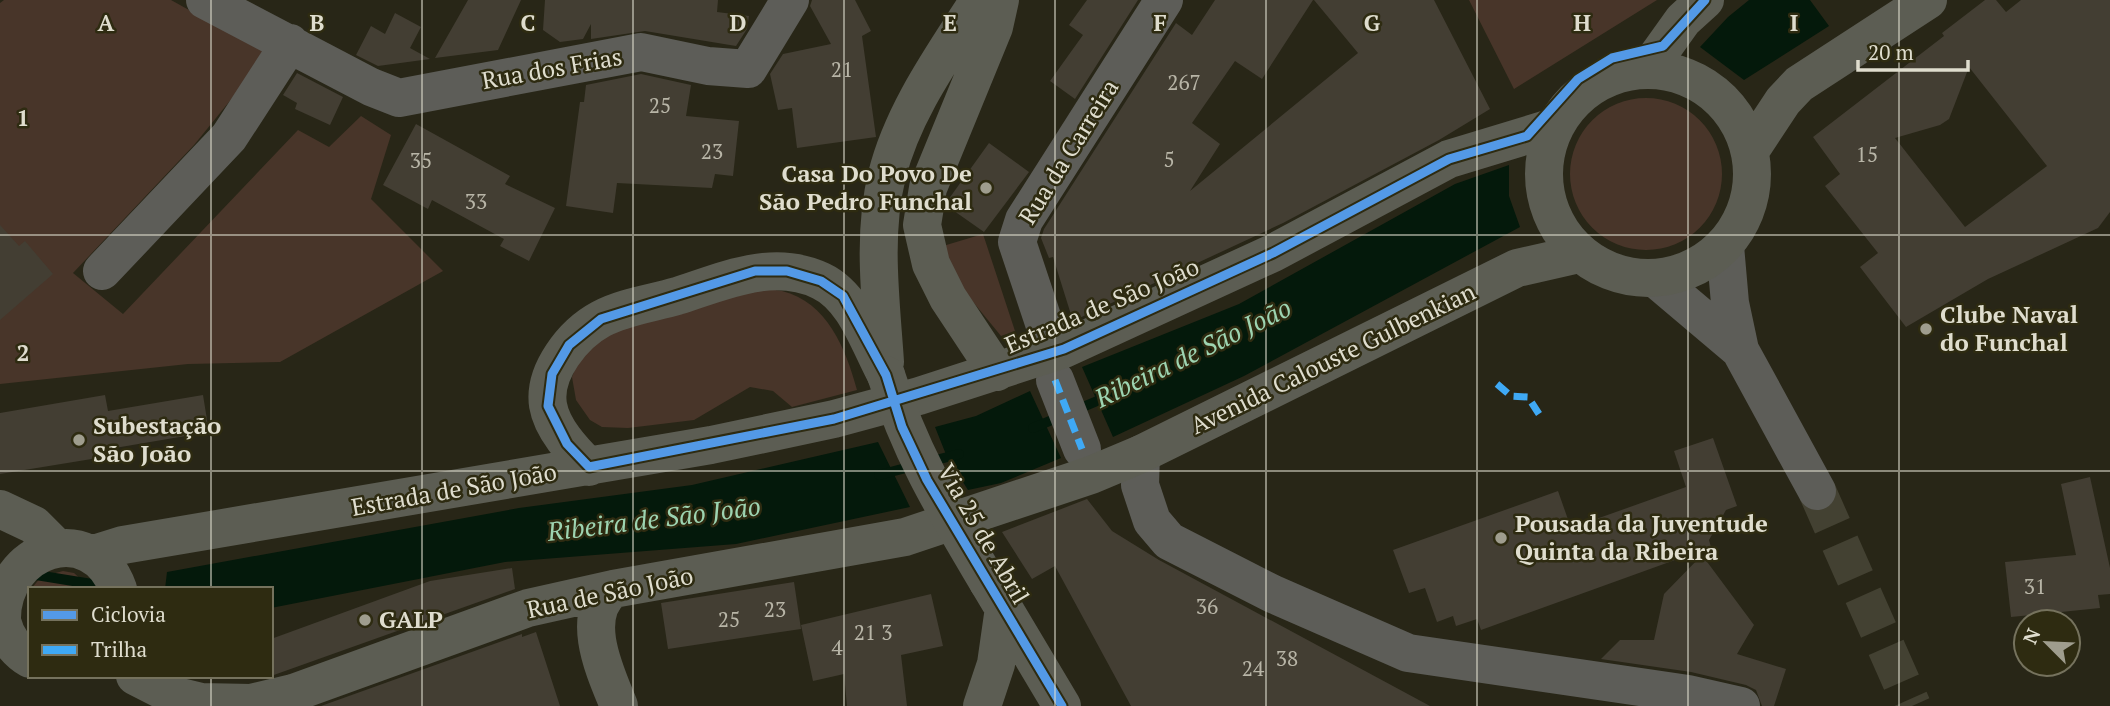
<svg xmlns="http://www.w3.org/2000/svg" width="2110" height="706" viewBox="0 0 2110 706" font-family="'PT Serif',serif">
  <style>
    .green { fill: #483529 }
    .water { fill: #04190b }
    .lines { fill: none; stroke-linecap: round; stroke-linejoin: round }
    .stream { stroke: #04190b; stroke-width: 10 }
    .building { fill: #433e33; fill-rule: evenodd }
    .minor-tunnel { stroke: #434132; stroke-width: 38; stroke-dasharray: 38 19; stroke-linecap: butt }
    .minor { stroke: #5d5d58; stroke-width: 38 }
    .major { stroke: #5c5d53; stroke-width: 38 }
    .major-bridge { stroke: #5c5d53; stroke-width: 38 }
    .quiet { stroke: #3fa9f5; stroke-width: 7; stroke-dasharray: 14 7; stroke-linecap: butt }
    .cycleway-casing { stroke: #2e2b11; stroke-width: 13 }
    .cycleway { stroke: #5399e6; stroke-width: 9 }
    .grid { fill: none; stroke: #dfddce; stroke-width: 2; stroke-opacity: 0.55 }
    .poi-dot { fill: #9f9d8e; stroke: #2e2b11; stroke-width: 2.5 }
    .labels { text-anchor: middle; stroke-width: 5; stroke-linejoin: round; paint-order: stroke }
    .number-label { font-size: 21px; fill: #b8b5a7 }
    .street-label { font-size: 24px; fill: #dfddce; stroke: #2e2b11 }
    .poi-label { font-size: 24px; font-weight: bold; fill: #dfddce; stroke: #2e2b11; text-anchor: start }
    .water-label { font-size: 26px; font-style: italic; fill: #9dd4b1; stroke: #2e2b11 }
    .grid-label { font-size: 23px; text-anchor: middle; font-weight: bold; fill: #dfddce; stroke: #2e2b11; stroke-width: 5; stroke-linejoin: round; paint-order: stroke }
  </style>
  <rect width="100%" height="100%" fill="#282617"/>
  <!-- green -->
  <path class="green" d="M4 0H171L268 54 194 145 73 273 123 314 298 130 329 147 361 116 391 135 371 199 443 271 280 362 188 364 0 384V3Z
    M1469 0H1657L1514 89Z
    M1570 174a76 76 0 1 1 152 0a76 76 0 1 1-152 0Z
    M983 234 1015 331 1001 336 960 286 943 246Z
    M739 289C752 290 769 288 782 291 827 302 846 349 857 390L792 407 773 391 750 387 694 420 628 428 602 427 590 420 576 400 572 377 580 356 607 333Z
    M63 571 74 573 92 589H31L41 577Z"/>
  <!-- water -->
  <path class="water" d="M1749 0H1810L1829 26 1744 80 1700 47 1728 17Z
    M1509 165V196L1520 227 1244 376 1113 437 1082 367 1239 304 1455 184Z
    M1030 391 1061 458 1001 483 968 490 947 457 935 427 976 416Z
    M878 442 910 507 736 544 505 562 271 608V589H165L167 572 519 508 692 485Z"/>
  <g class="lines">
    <!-- stream -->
    <path class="stream" d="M1033 428 1109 396
      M879 475 959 454
      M30 574 104 586"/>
  </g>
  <!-- building -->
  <path class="building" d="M468 0H521L498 50 435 58Z
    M545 0H718L717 12 749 16 747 29 736 46 645 31 591 39V24L583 39 560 42 543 30Z
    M812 0H855L871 31 862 36 876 137 797 148 792 108 778 110 770 74 783 54 831 44 810 6Z
    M1087 0H1138L1075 99 1050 81 1083 35 1069 25Z
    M1215 0H1313L1262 79 1235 61 1192 123 1220 144 1190 191 1358 53 1314 0H1434L1490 109 1439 140 1283 223 1073 321 1053 257 1049 258 1041 238 1044 229 1176 23 1192 35Z
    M1985 0H1996L2006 12 2021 0H2110V212L2098 228 1988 279 1906 327 1860 267 1878 253 1825 186 1840 174 1813 137 1944 36 1942 33ZM1969 67 2047 166 1965 227 1895 138 1940 125 1949 119Z
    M395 13 421 27 410 48 430 59 378 66 356 55 371 26 385 34Z
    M297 73 343 97 330 125 295 109 297 103 283 95Z
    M641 74 691 85 686 116 739 121 733 176 715 174 712 188 617 183 613 213 566 206 580 102H584L586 85Z
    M416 124 510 176 505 184 555 208 529 261 500 246 504 239 432 200 428 209 383 185Z
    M989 143 1029 172 984 232 947 206 948 200Z
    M0 225 19 246 25 241 53 274 0 320Z
    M105 395 108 411 203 395 209 432 109 449 110 456 0 474V413Z
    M1713 438 1737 506 1726 510 1709 540 1711 547 1481 630 1477 619 1456 626 1453 616 1437 622 1425 588 1409 593 1393 550 1558 491 1571 528 1686 487 1674 451Z
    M2090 477 2110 568V594L2098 595 2100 608 2011 617 2005 562 2076 555 2061 484Z
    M1087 499 1112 531 1159 560 1430 706H1131L1055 566 1032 579 1002 532Z
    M1702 555 1754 625 1737 654 1786 669 1774 706H1762L1756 690 1746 685 1691 672 1601 659 1620 640H1654L1664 594Z
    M512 568 515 589 271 676V639L430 581Z
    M794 582 801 629 668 649 661 603Z
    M931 594 943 646 901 655 907 706H847L844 674 813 681 801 625Z
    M536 632 560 706H321L522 634V637Z"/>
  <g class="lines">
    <!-- minor-tunnel -->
    <path class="minor-tunnel" d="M1817 491 1912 706"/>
    <!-- minor -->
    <path class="minor" d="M205 0 371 87 399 98 641 52 708 66 748 69 790 0
      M1725 246 1730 303 1740 350 1817 491
      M102 271 229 137 290 43
      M1656 279 1740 350
      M1054 353 1017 242 1024 220 1164 0
      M1055 380 1082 449
      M1141 454 1140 485 1152 521 1169 541 1273 594 1408 653 1688 694 1741 706"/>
    <!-- major -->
    <path class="major" d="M1648 69 1683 20 1705 0
      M1544 174a104 104 0 1 1 208 0a104 104 0 1 1-208 0Z
      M1750 151 1783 101 1799 84 1928 0
      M885 362C881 301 872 236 887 175 903 111 944 55 979 0
      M997 372 948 298 931 264 922 225 928 188 994 27 1000 0
      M589 467C573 451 552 429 548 405 543 372 573 334 601 319 623 307 653 303 677 296 724 281 773 258 821 281 855 297 869 344 886 375
      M0 509 34 525 56 547
      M91 555 123 545 711 445 834 419 919 396 1064 349 1273 253 1449 159 1554 127
      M988 582 1062 706
      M613 589C578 616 606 674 619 706
      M30 659C16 651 6 637 2 621 0 548 92 517 118 589
      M135 676 172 695 201 702 251 703 293 693 528 608 613 589 905 537 1091 475 1141 454 1517 268 1579 254
      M982 706 996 664 1004 608"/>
    <!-- major-bridge -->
    <path class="major-bridge" d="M886 375C911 455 946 511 988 582"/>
    <!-- quiet -->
    <path class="quiet" d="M1055 380 1082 449
      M1497 384 1511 396 1528 397 1539 414"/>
    <defs>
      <path id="cycleway" d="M1062 706 927 480 902 427 886 375 843 296 821 281 787 271H755L601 319 569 345 552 374 548 406 567 444 589 467 834 419 1064 349 1273 253 1449 159 1527 136 1578 79 1612 58 1663 46 1705 0"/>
    </defs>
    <!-- cycleway casing -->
    <use href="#cycleway" class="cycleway-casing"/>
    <!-- cycleway -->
    <use href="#cycleway" class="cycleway"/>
  </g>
  <!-- grid -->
  <path class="grid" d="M211 0V589M422 0V706M633 0V706M844 0V706M1055 0V706M1266 0V706M1477 0V706M1688 0V706M1899 0V706M0 235H2110M0 471H2110M211 676V706"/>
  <!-- markers -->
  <g class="poi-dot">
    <circle cx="986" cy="188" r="7"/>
    <circle cx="1926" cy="329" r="7"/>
    <circle cx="79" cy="440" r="7"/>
    <circle cx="1501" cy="538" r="7"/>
    <circle cx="365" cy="620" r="7"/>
  </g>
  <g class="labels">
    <!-- number labels -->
    <g class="number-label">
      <text x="842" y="77">21</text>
      <text x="1184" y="90">267</text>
      <text x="660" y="113">25</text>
      <text x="712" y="159">23</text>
      <text x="1867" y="162">15</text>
      <text x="1169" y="167">5</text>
      <text x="421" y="168">35</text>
      <text x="476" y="209">33</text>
      <text x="2035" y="594">31</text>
      <text x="1207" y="614">36</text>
      <text x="775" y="617">23</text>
      <text x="729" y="627">25</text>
      <text x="873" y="640">21 3</text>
      <text x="837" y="655">4</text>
      <text x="1287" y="666">38</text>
      <text x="1253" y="676">24</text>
    </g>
    <!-- street labels -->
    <g class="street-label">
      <text transform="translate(552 69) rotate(-10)" y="8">Rua dos Frias</text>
      <text transform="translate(1069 152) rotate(-58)" y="8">Rua da Carreira</text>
      <text transform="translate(1102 306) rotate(-23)" y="8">Estrada de São João</text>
      <text transform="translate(1333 359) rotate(-26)" y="8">Avenida Calouste Gulbenkian</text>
      <text transform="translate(454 490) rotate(-10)" y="8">Estrada de São João</text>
      <text transform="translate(983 534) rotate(60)" y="8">Via 25 de Abril</text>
      <text transform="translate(610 593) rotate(-12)" y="8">Rua de São João</text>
    </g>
    <!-- poi labels -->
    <g class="poi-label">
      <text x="972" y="182" text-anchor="end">Casa Do Povo De<tspan x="972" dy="28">São Pedro Funchal</tspan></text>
      <text x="1940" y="323">Clube Naval<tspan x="1940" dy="28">do Funchal</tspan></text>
      <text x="93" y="434">Subestação<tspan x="93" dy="28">São João</tspan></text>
      <text x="1515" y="532">Pousada da Juventude<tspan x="1515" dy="28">Quinta da Ribeira</tspan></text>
      <text x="379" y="628">GALP</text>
    </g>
    <!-- water labels -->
    <g class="water-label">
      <text transform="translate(1193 353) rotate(-26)" y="9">Ribeira de São João</text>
      <text transform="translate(654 519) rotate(-7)" y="9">Ribeira de São João</text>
    </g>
  </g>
  <g class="grid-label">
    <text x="106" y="31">A</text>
    <text x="317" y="31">B</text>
    <text x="528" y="31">C</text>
    <text x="738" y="31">D</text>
    <text x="950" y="31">E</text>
    <text x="1160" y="31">F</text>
    <text x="1372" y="31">G</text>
    <text x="1582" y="31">H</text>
    <text x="1794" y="31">I</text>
    <text x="23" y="126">1</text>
    <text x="23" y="361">2</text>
  </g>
  <!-- legend -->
  <rect x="28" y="587" width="245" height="91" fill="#2e2b11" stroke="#75725d" stroke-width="2"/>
  <rect x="42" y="610" width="35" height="10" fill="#5399e6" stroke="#75725d" stroke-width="2"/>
  <text x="91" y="622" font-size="21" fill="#dfddce">Ciclovia</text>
  <rect x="42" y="645" width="35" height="10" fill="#3fa9f5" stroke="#75725d" stroke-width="2"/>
  <text x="91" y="657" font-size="21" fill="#dfddce">Trilha</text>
  <!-- north arrow -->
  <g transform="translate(2047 643) rotate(294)"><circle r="33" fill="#2e2b11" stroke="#75725d" stroke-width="2"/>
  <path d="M0-5L12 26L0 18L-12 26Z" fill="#9f9d8e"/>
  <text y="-10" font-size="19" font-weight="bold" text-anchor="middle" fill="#dfddce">N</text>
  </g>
  <!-- scale -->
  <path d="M1858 60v10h110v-10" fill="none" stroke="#dfddce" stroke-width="3.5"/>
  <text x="1868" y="60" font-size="21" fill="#dfddce" stroke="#2e2b11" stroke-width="5" paint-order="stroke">20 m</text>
</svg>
